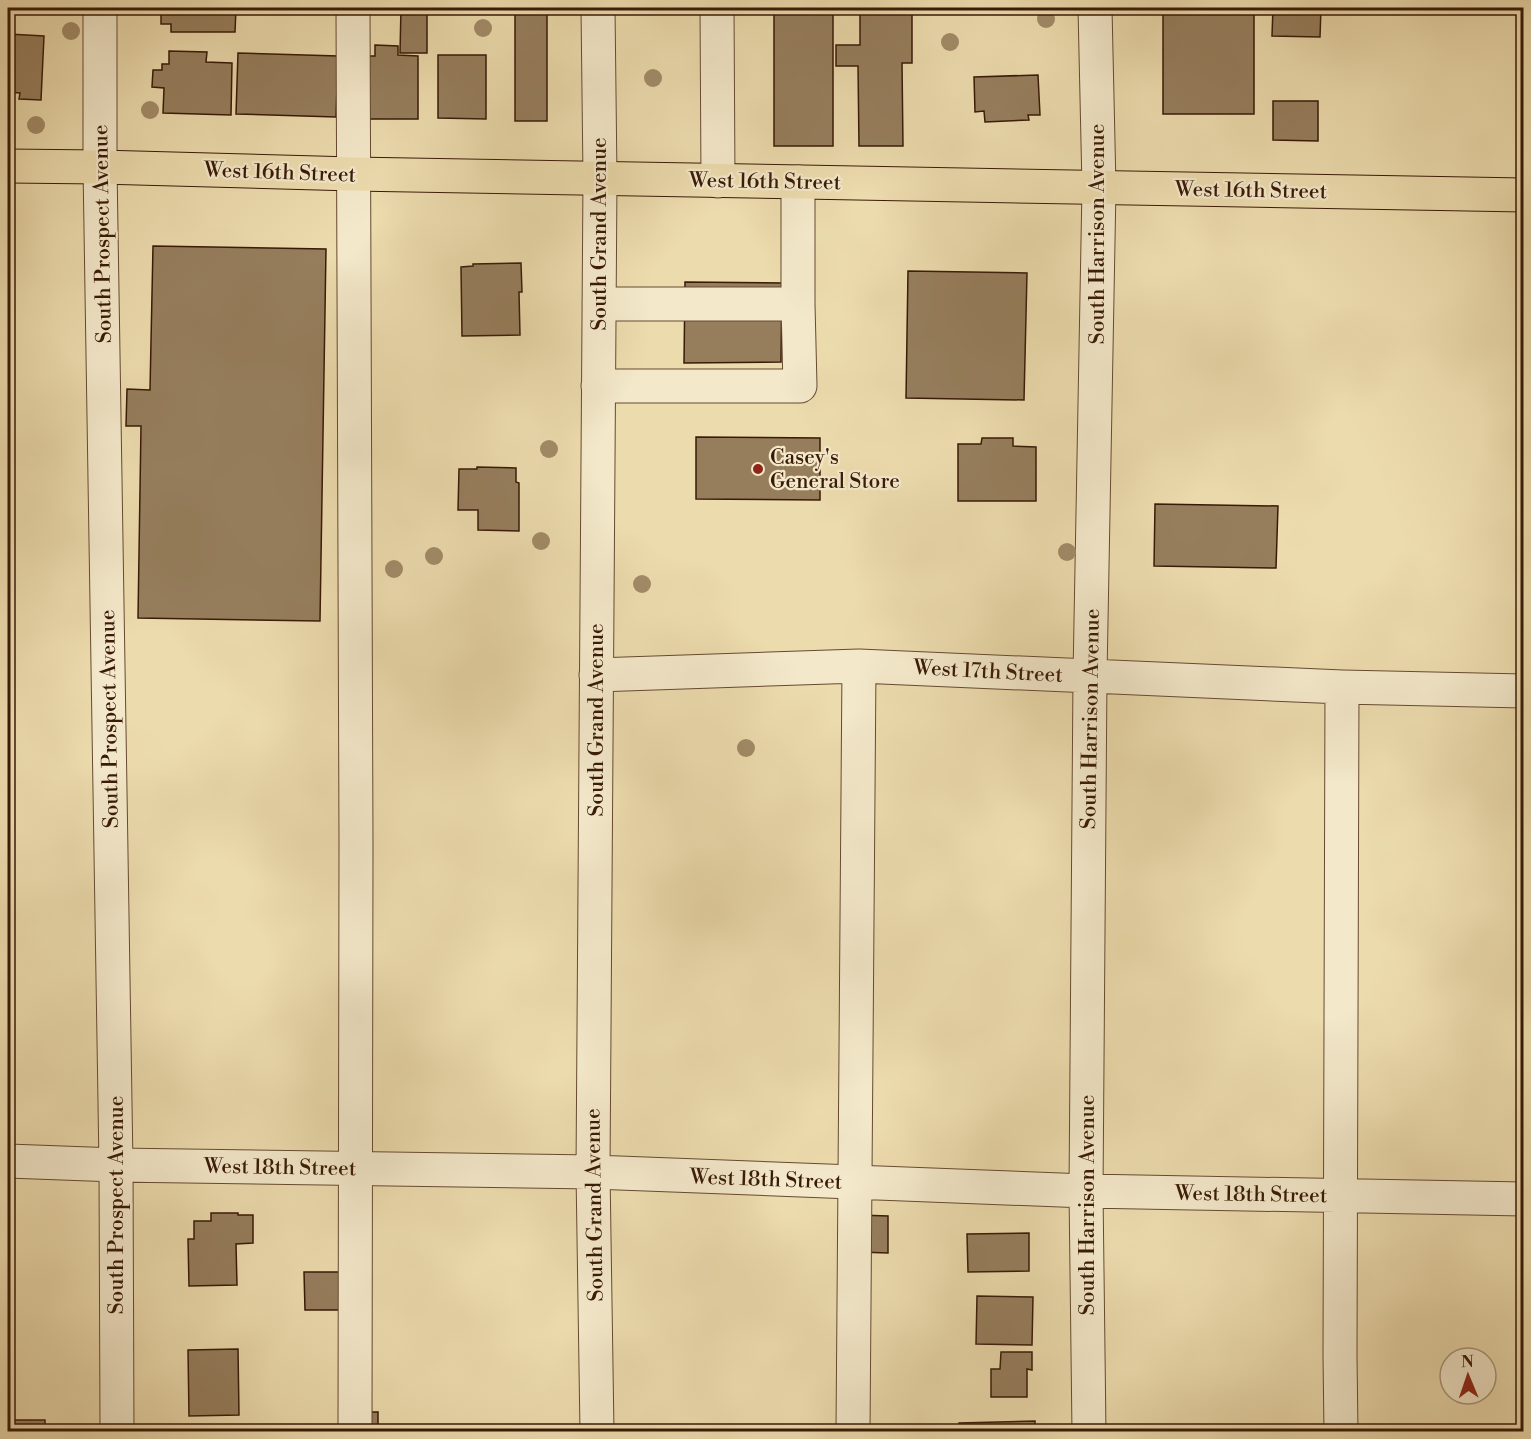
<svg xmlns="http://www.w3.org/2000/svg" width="1531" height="1439" viewBox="0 0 1531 1439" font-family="'Libre Bodoni',serif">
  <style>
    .building { fill: #967e5d; stroke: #391a07; stroke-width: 1.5 }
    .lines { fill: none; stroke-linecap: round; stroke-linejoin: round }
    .minor-casing { stroke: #664a30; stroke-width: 35 }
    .major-casing { stroke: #391a07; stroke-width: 35 }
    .minor { stroke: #f3e8ca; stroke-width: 33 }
    .major { stroke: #ecdbad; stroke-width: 33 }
    .tree { fill: #a28b68 }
    .poi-dot { fill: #8f2418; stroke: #f3e8ca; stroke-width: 2 }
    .labels { text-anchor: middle; stroke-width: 4.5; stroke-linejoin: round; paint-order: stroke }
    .street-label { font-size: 21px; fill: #391a07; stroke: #f3e8ca }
    .poi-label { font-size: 21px; fill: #391a07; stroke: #f3e8ca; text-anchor: start }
  </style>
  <rect width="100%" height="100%" fill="#ecdbad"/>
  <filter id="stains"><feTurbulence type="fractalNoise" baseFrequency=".00333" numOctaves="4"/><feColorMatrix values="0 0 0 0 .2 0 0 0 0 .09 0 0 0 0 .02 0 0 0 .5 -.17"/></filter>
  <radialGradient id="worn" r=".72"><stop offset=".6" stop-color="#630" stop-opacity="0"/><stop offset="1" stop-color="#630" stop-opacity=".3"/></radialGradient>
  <!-- building -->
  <path class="building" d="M161 8H236L235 32H171V24H161Z
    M401 8 427 9V53H400Z
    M515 8H547V121H515Z
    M774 8H833V146H774Z
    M860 8H912V63H902L903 146H859L858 66H836V45H860Z
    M1163 8H1254V114H1163Z
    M1273 8H1321L1320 37 1272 36Z
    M8 34 44 36 41 100 19 99 20 93 8 92Z
    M375 45 398 46V55L418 56V119H367L368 56H375Z
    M169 51 207 52 206 62 232 63 231 115 163 113 164 88 152 87 153 70H162V64H169Z
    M238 53 338 56 336 117 236 114Z
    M438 55H486V119L438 118Z
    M1038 75 1040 115H1028L1029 120 985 122 984 111 975 112 974 77Z
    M1273 101H1318V141L1273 140Z
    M153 246 326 249 320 621 138 618 141 426H126L127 389 150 390Z
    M521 263 522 292H519L520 335 462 336 461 267 473 266V264Z
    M908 271 1027 273 1024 400 906 398Z
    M685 282 782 283 781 362 684 363Z
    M696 437 820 438V500L696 499Z
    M982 438H1013V446L1036 447V501H958V444H981Z
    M477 467 516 468V482L519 483V531L478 530V510H458L459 469H477Z
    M1155 504 1278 506 1276 568 1154 566Z
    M211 1213H238V1215H253V1243L236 1244 237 1285 189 1286 188 1239H194V1221H211Z
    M858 1215 888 1216V1253L858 1252Z
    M1029 1233V1271L968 1272 967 1234Z
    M304 1272H344L345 1310H305Z
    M977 1296 1033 1297 1032 1345 976 1344Z
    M238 1349 239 1415 189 1416 188 1350Z
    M1001 1352H1032V1370L1027 1369V1397H991V1369H1000Z
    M364 1412H378V1432H364Z
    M8 1420H45V1432H8Z
    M1035 1421V1429H1043V1432H959V1423Z"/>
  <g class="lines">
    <defs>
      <path id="minor" d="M100 8V167L116 1165 117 1432
        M353 8 356 844 355 1432
        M717 8 718 181
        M599 304H798V182
        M598 386H800L798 304
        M596 675 859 666 1342 687 1524 691
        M8 1161 116 1165 593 1172 1086 1191 1524 1199
        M597 1432 593 1172 600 178 598 8
        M853 1432 859 666
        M1089 1432 1086 1191 1090 676 1099 187 1095 8
        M1341 1432 1340 1356 1342 687"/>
      <path id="major" d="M8 166 100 167 353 174 1524 195"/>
    </defs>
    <!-- minor casing -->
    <use href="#minor" class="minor-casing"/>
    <!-- major casing -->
    <use href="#major" class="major-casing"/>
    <!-- minor -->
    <use href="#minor" class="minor"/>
    <!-- major -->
    <use href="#major" class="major"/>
  </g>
  <!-- trees -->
  <g class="tree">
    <circle cx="1046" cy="19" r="9"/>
    <circle cx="483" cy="28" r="9"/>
    <circle cx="71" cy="31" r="9"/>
    <circle cx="950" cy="42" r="9"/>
    <circle cx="653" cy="78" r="9"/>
    <circle cx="150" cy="110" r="9"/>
    <circle cx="36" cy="125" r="9"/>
    <circle cx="549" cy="449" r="9"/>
    <circle cx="541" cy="541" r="9"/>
    <circle cx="1067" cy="552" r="9"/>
    <circle cx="434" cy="556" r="9"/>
    <circle cx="394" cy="569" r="9"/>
    <circle cx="642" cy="584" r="9"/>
    <circle cx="746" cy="748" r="9"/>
  </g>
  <!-- markers -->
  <circle class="poi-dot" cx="758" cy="469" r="6"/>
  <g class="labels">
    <!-- street labels -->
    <g class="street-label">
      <text transform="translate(280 172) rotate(2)" y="7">West 16th Street</text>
      <text transform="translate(765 181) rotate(1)" y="7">West 16th Street</text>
      <text transform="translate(1251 190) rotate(1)" y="7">West 16th Street</text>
      <text transform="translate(102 234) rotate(-91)" y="7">South Prospect Avenue</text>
      <text transform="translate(599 234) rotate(-90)" y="7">South Grand Avenue</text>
      <text transform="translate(1097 234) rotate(-90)" y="7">South Harrison Avenue</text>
      <text transform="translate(988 671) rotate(3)" y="7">West 17th Street</text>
      <text transform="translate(109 719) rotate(-91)" y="7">South Prospect Avenue</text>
      <text transform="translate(1090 719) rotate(-89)" y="7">South Harrison Avenue</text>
      <text transform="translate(596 720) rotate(-90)" y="7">South Grand Avenue</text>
      <text transform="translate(280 1167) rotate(1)" y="7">West 18th Street</text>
      <text transform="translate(766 1179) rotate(2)" y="7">West 18th Street</text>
      <text transform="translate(1251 1194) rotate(1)" y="7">West 18th Street</text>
      <text transform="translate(116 1205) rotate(-90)" y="7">South Prospect Avenue</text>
      <text transform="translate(594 1205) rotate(-91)" y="7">South Grand Avenue</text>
      <text transform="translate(1087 1205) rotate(-90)" y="7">South Harrison Avenue</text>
    </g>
    <!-- poi labels -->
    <g class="poi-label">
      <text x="770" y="464">Casey's<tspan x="770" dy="24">General Store</tspan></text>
    </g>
  </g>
  <!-- margin -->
  <rect width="1531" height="1439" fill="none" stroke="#ecdbad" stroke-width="30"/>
  <rect x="9" y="9" width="1513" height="1421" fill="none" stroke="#391a07" stroke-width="3"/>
  <rect x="15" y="15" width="1501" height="1409" fill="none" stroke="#391a07" stroke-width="1.5"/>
  <!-- north arrow -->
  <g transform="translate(1468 1376) rotate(358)"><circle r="28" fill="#f3e8ca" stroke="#a9967c" stroke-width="1.5"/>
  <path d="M0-4.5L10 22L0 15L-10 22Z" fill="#8f2418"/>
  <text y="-9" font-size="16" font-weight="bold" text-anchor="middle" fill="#391a07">N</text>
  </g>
  <rect width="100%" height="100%" filter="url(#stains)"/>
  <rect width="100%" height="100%" fill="url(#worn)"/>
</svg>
